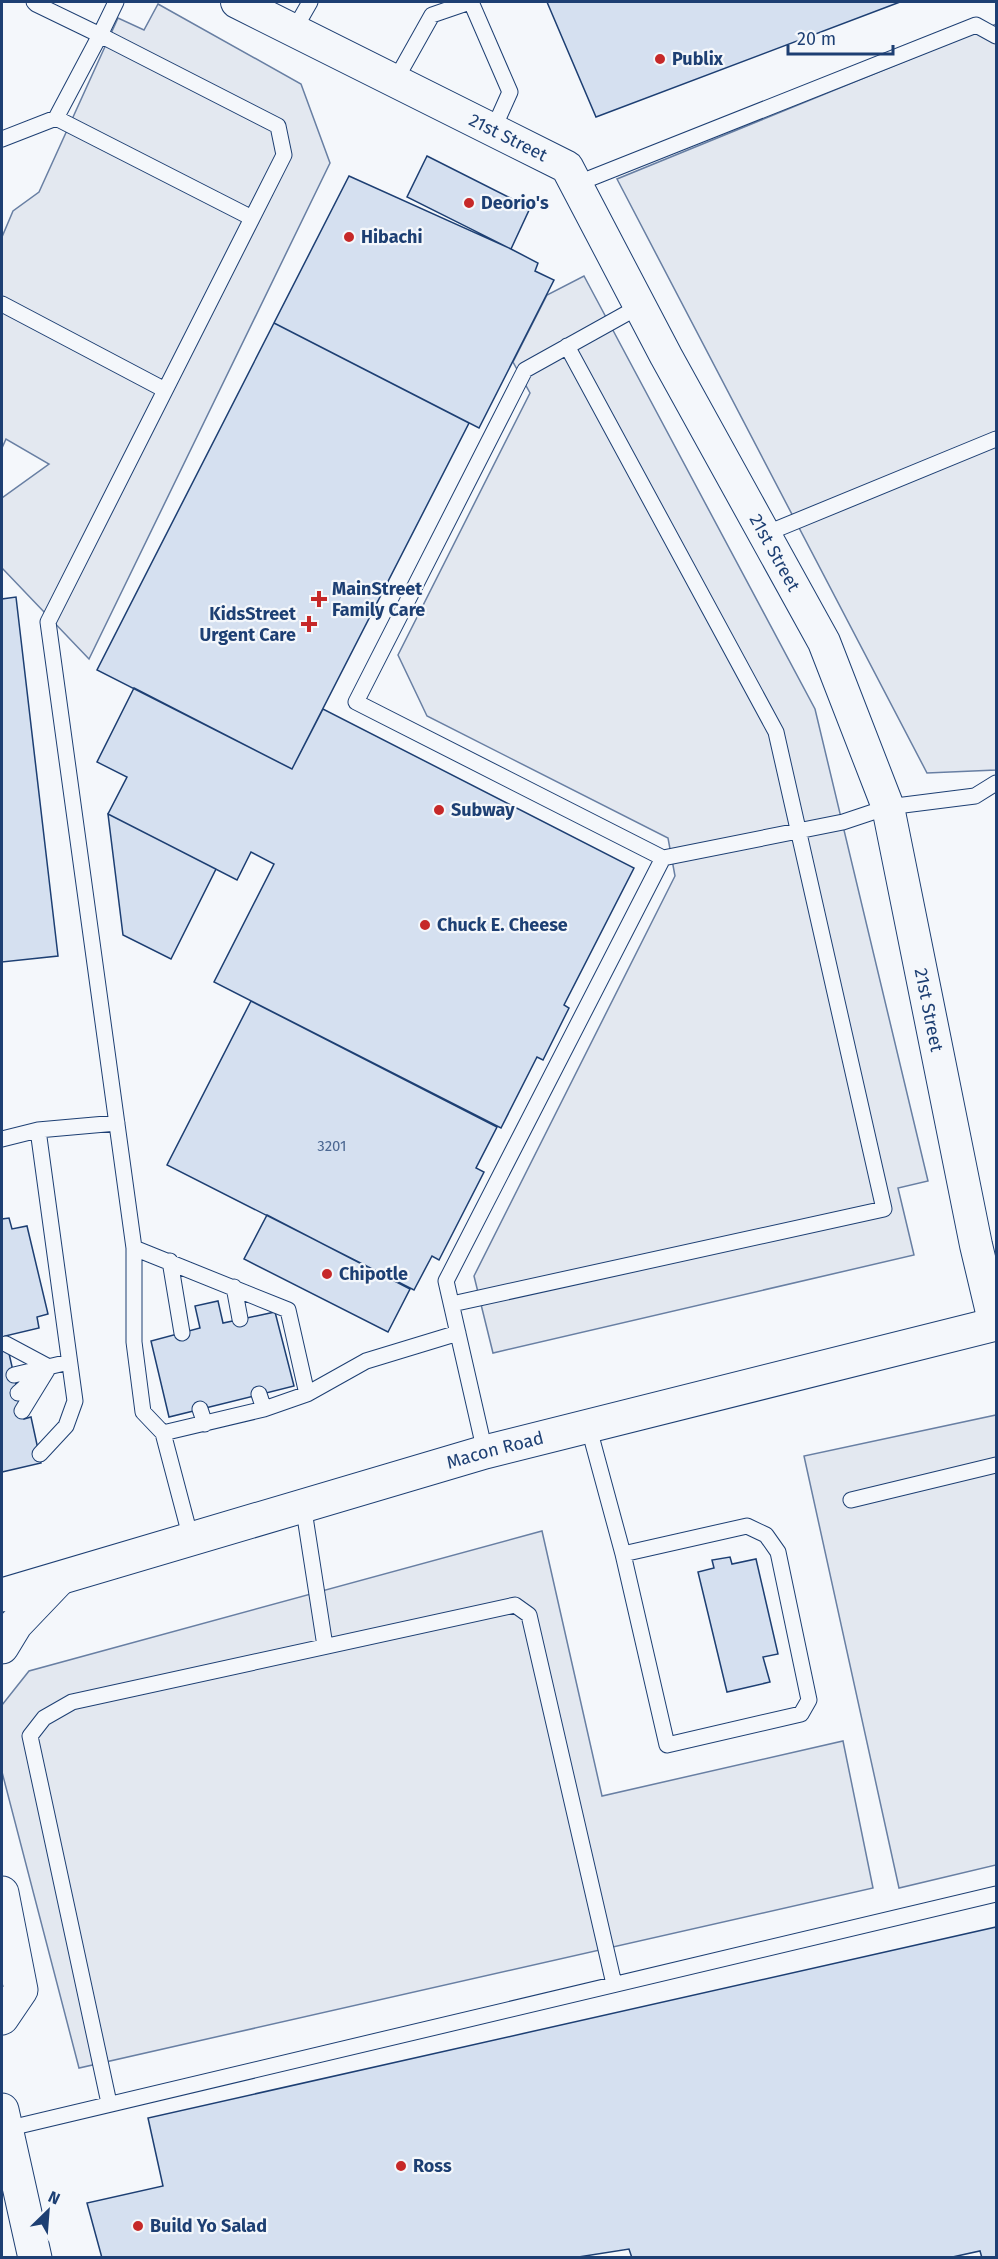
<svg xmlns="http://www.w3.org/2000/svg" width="998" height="2259" viewBox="0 0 998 2259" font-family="'Fira Sans',sans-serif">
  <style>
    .parking { fill: #e3e8f0; stroke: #687fa3; stroke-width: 1.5 }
    .building { fill: #d5e0f0; stroke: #1d3f73; stroke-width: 1.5 }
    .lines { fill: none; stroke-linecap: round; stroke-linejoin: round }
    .lane-casing { stroke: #1d3f73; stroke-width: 17 }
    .street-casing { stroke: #1d3f73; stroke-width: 34 }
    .secondary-casing { stroke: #1d3f73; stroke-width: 35 }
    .primary-casing { stroke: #1d3f73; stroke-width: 35 }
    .lane { stroke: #f4f7fb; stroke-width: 15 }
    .street { stroke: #f4f7fb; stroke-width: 32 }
    .secondary { stroke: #f4f7fb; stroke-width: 33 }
    .primary { stroke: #f4f7fb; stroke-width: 33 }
    .poi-dot { fill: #c62828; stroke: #f4f7fb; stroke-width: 2 }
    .labels { text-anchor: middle; stroke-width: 4.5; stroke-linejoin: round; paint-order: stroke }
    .number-label { font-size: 15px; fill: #4b6792 }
    .poi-label { font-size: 18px; font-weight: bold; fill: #1d3f73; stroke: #f4f7fb; text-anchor: start }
    .street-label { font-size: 18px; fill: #1d3f73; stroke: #f4f7fb }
  </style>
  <rect width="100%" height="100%" fill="#f4f7fb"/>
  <!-- parking -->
  <path class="parking" d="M158 4 301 84 330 163 89 659 2 568V498L49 464 6 439 2 448V237L13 211 39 192 118 18 144 30Z
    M996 24V770L927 773 617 179Z
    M584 276 815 709 928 1181 898 1188 914 1255 493 1353 474 1276 675 876 668 838 427 716 398 655 530 393 513 362 547 295Z
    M996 1415V1865L899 1888 804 1456Z
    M542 1531 602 1796 843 1741 873 1888 79 2068 2 1772V1705L29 1671Z"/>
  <!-- building -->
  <path class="building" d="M547 2H900L596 117Z
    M427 156 530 208 511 249 407 197Z
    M349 176 511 249 538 263 535 271 554 280 479 428 274 323Z
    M274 323 469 423 292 769 97 670Z
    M16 597 58 956 2 962V599Z
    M134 688 292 769 323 709 634 868 564 1005 569 1008 543 1060 537 1057 501 1128 214 982 274 864 251 852 237 880 108 814 127 777 97 762Z
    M108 814 216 869 171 959 123 935Z
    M251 1001 497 1127 476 1168 484 1172 439 1260 432 1256 414 1290 167 1165Z
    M267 1215 410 1289 388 1332 244 1259Z
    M9 1218 12 1229 27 1226 48 1314 37 1317 39 1328 5 1336 24 1419 31 1417 41 1463 2 1472V1219Z
    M218 1301 223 1323 275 1312 294 1386 169 1417 151 1341 200 1328 195 1306Z
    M730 1557 732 1564 756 1559 778 1654 763 1657 770 1682 727 1692 698 1572 714 1568 712 1560Z
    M996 1927V2258H982L980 2251 948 2258H632L629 2249 572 2258H102L87 2203 163 2186 148 2118Z"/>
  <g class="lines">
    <defs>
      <path id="lane" d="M34 2 36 4 100 35 56 118 252 218
        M116 2 100 35 278 126 284 155 48 622 134 1248V1342L143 1412 163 1433 264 1409 307 1394 366 1361 458 1333
        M471 2 510 92 493 130
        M294 30 310 2
        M395 81 432 15 470 2
        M2 139 56 118
        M576 184 976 25 996 36
        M2 304 165 390
        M765 534 996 439
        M663 858 843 822 888 807 975 796 996 783
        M38 1130 75 1401 66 1426 40 1454
        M2 1139 38 1130 117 1123
        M134 1248 288 1310 307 1394
        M170 1261 182 1333
        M234 1287 240 1319
        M452 1304 884 1209 776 732 567 346
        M6 1344 49 1367
        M14 1375 69 1362
        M18 1393 40 1374
        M259 1394 264 1409
        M200 1409 205 1424
        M22 1411 49 1367
        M588 1425 623 1554 667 1745 801 1714 809 1700 778 1552 766 1535 747 1526 623 1554
        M163 1433 191 1539
        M485 1452 446 1281 663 858 356 702 525 370 640 306
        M851 1500 996 1465
        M303 1504 325 1646
        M109 2103 30 1736 44 1718 72 1702 515 1605 529 1615 614 1984
        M6 2129 996 1894"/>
      <g id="street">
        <path id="s1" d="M237 2 567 167 666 356 824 642 888 807 976 1245 995 1325"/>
      </g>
      <path id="secondary" d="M2 2110 35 2258"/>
      <g id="primary">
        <path id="s2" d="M2 1595 485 1452 996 1324"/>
        <path d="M2 1647 16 1624 58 1580"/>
        <path d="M2 1893 21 1990 2 2018"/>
      </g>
    </defs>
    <!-- lane casing -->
    <use href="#lane" class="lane-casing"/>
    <!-- street casing -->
    <use href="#street" class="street-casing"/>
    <!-- secondary casing -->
    <use href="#secondary" class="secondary-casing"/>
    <!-- primary casing -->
    <use href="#primary" class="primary-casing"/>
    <!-- lane -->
    <use href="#lane" class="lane"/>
    <!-- street -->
    <use href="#street" class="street"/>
    <!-- secondary -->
    <use href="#secondary" class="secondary"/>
    <!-- primary -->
    <use href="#primary" class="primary"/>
  </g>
  <!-- markers -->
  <g class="poi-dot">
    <circle cx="660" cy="59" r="6"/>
    <circle cx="469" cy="203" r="6"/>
    <circle cx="349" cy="237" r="6"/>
    <path d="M316 590h6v6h6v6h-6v6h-6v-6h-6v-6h6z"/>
    <path d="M306 615h6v6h6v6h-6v6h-6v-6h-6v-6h6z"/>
    <circle cx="439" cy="810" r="6"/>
    <circle cx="425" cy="925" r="6"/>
    <circle cx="327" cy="1274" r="6"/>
    <circle cx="401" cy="2166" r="6"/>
    <circle cx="138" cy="2226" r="6"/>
  </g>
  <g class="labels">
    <!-- number labels -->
    <g class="number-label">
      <text x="332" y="1151">3201</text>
    </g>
    <!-- poi labels -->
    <g class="poi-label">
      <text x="672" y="65">Publix</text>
      <text x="481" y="209">Deorio's</text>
      <text x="361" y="243">Hibachi</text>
      <text x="332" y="595">MainStreet<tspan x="332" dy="21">Family Care</tspan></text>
      <text x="296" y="620" text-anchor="end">KidsStreet<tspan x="296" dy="21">Urgent Care</tspan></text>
      <text x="451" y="816">Subway</text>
      <text x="437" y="931">Chuck E. Cheese</text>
      <text x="339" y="1280">Chipotle</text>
      <text x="413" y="2172">Ross</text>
      <text x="150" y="2232">Build Yo Salad</text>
    </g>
    <!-- street labels -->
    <g class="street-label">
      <text dy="6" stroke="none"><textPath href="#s1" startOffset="303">21st Street</textPath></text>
      <text dy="6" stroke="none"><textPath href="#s1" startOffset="807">21st Street</textPath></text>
      <text dy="6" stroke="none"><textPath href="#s1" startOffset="1293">21st Street</textPath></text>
      <text dy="6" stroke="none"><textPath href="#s2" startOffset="514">Macon Road</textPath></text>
    </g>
  </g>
  <!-- border -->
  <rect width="998" height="2259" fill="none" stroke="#1d3f73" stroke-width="6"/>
  <!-- north arrow -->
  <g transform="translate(48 2211) rotate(25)" stroke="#f4f7fb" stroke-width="4.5" paint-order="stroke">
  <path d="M0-4.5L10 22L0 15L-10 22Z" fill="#1d3f73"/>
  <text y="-9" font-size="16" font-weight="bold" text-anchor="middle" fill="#1d3f73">N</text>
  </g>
  <!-- scale -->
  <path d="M788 45v9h105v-9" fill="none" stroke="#1d3f73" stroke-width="3"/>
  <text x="797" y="45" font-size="18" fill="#1d3f73" stroke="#f4f7fb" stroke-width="4.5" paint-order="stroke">20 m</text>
</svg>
